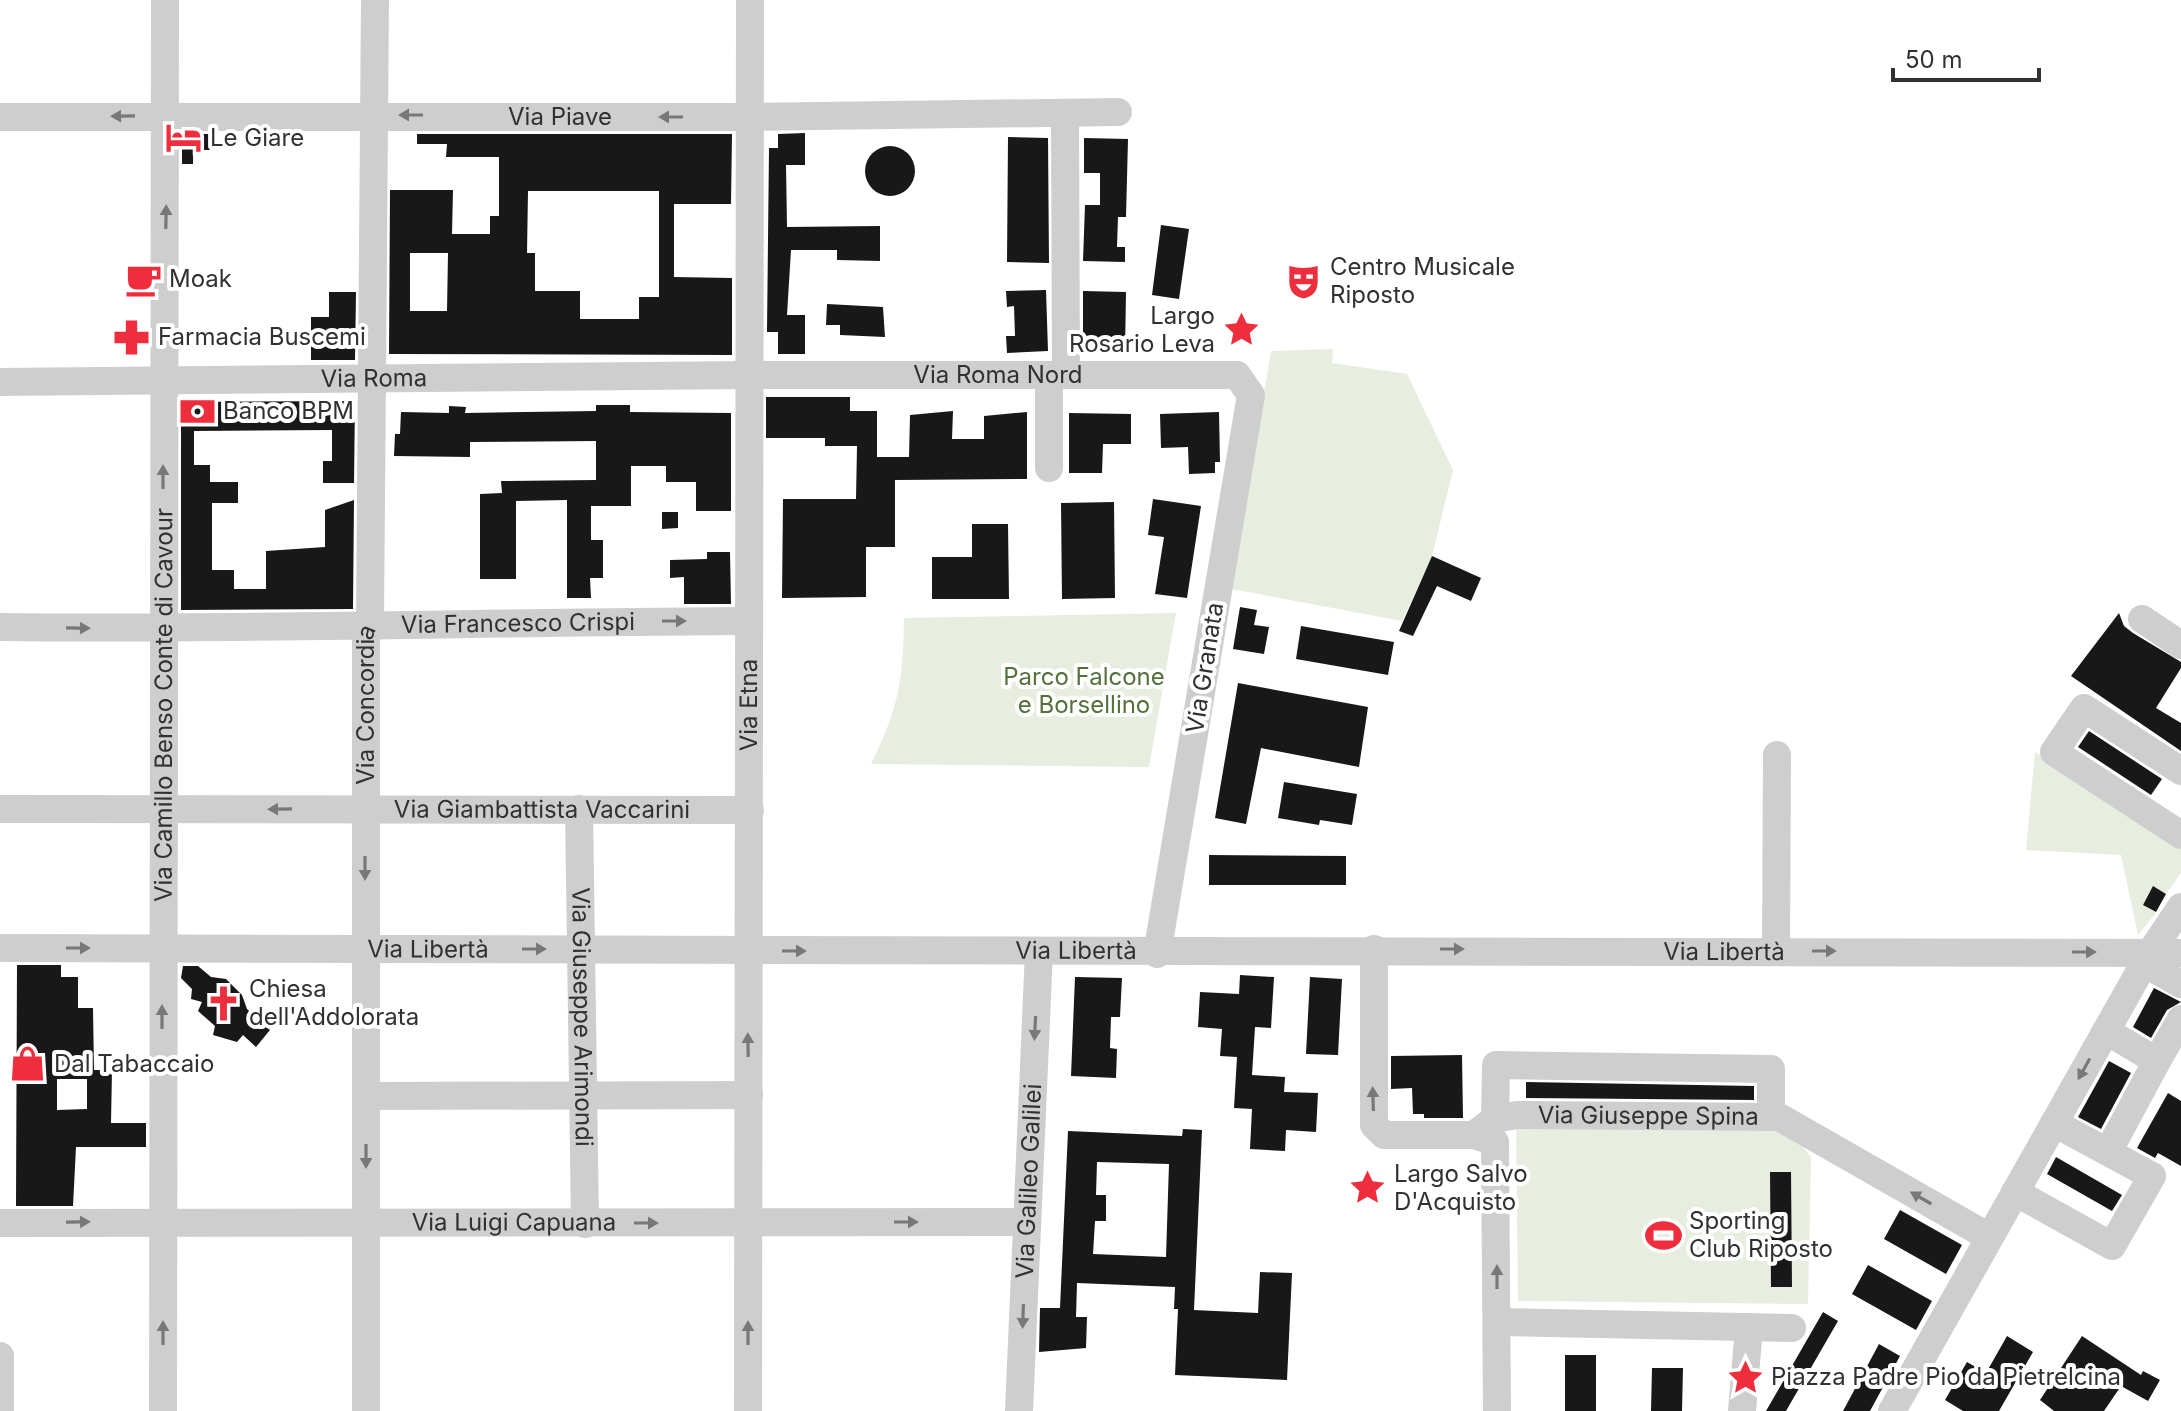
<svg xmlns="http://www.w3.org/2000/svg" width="2181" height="1411" viewBox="0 0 2181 1411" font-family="Inter,sans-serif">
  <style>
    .green { fill: #e7eedf }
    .building { fill: #181818; fill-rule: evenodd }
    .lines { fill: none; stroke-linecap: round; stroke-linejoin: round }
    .minor { stroke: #cecece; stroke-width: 28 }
    .oneway { fill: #787878 }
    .labels { text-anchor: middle; stroke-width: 8; stroke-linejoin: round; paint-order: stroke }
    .street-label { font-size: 24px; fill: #313131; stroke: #fff }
    .poi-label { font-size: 24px; fill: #313131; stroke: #fff; text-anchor: start }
    .park-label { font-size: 24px; fill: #54703b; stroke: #fff }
  </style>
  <rect width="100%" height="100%" fill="#fff"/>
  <!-- green -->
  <path class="green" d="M1333 349 1332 363 1407 374 1453 470 1432 556 1402 621 1232 589 1271 351Z
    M1176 613 1149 767 871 764C899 708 903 680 904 618Z
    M2035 752 2181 847V873L2166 894 2153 887 2143 905 2156 913 2138 935 2121 855 2026 850Z
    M1516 1125 1779 1129 1795 1135 1811 1158 1808 1304 1518 1301Z"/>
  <!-- building -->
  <path class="building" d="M805 133V165H786L787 227 880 226V261L837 260V250H791L787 315H805V354H778V332H767L769 148H778V134Z
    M182 134H210V150H193V164H182Z
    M417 134H732L731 204H674V277L732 278V355L389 354 390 190H453L452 234H490V216H499V157H446L447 144H417ZM528 191H659V297H639V319H580V291H535V253H527ZM410 253H448L447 311H410Z
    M1008 137 1048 138 1049 263 1007 262Z
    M1084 138 1128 139 1126 217H1118L1117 247H1125V262L1083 261 1085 205H1100V173H1084Z
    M865 171a25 25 0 1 1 50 0a25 25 0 1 1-50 0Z
    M1161 225 1189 229 1179 299 1152 295Z
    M1046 290 1048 351 1007 353 1006 336H1015L1014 306 1007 307 1006 291Z
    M1083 291 1126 292 1125 352H1083Z
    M329 292H356L355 360H311V317H329Z
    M827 304 883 307 885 337 840 335V325H826Z
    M766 397H850V411H877V457H909L910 415 953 411 952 439H984V416L1027 412V479L895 480V547H866V597L782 598 783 499H856L857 446H825V438H766Z
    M355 401 354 483H323V461H332V430L194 431V465H210V482H238V503H212V570H234V589H266V551L325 547V510L354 500 353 609 181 610V402Z
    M596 405H630V412L731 413V511H696V482H666V466H631V506H591V540H603V578H590L591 598H567V500L516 501V579H480V494L502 493 501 481 596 480V441L470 442V457L394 456 395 434H400L401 412 449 413V406L466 407 465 413 596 411Z
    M1219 412 1220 462H1215V473L1189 474 1188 447 1161 448 1160 414Z
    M1069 413 1131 414V444H1103L1102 473H1069Z
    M1153 499 1201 506 1187 598 1155 594 1164 537 1148 535Z
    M1114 502 1115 598 1062 599 1061 503Z
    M662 512H678V528L662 529Z
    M972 524H1008L1009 599H932V557H972Z
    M707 552H730L731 604H684V577L670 578V560L707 559Z
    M1432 556 1481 578 1471 601 1437 586 1413 636 1399 631Z
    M1240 607 1257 610 1254 625 1269 627 1264 654 1233 649Z
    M2119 613 2124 626 2133 633 2181 662V668L2156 708 2181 723V751L2071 676Z
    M1301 626 1394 642 1388 675 1296 659Z
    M1238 683 1368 707 1359 767 1261 748 1246 824 1215 818Z
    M2089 731 2162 779 2151 795 2078 747Z
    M1284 782 1357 794 1352 825 1320 820 1319 825 1278 818Z
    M1209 855 1346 856V885H1209Z
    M2153 886 2166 894 2156 912 2143 905Z
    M17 965H61V977H78V1008H93L94 1070H112L111 1123H146V1147H76L73 1206H16ZM57 1079H87V1109L57 1110Z
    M183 966H198L211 977 226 979 242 995 247 1009 270 1030 256 1047 243 1035 237 1042 213 1035 215 1026 198 1011 202 1002 191 999 192 989 181 978Z
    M1240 975 1274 977 1271 1028 1255 1027 1252 1075 1285 1077 1284 1092 1318 1093 1316 1132 1286 1130 1285 1151 1250 1149 1252 1109 1234 1108 1237 1057 1220 1056 1222 1029 1198 1027 1200 992 1239 994Z
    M1075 977 1122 978 1120 1017H1111L1110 1048 1117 1049 1116 1078 1071 1076Z
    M1310 977 1342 979 1338 1055 1306 1054Z
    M2154 988 2181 1002 2167 1010 2151 1038 2133 1027Z
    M1462 1055 1463 1118H1424V1114H1413L1412 1088 1391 1089V1056Z
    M2109 1061 2131 1073 2101 1129 2078 1117Z
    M1526 1082 1754 1086V1100L1526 1098Z
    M2168 1093 2181 1101V1166L2158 1153 2155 1158 2137 1148Z
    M1183 1129 1202 1130 1194 1310 1258 1313 1260 1272 1292 1273 1287 1380 1175 1375 1178 1309H1174L1175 1287 1077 1283 1076 1317H1087L1086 1348 1039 1352 1040 1308H1060L1068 1131 1182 1136ZM1097 1162 1169 1164 1166 1257 1093 1254 1095 1221H1106V1195H1096Z
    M2056 1157 2122 1195 2112 1211 2047 1174Z
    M1770 1172H1791L1792 1287H1771Z
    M1900 1210 1962 1245 1946 1274 1884 1239Z
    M1868 1265 1932 1301 1916 1330 1852 1294Z
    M1823 1312 1838 1321 1786 1411H1766Z
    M2007 1336 2033 1352 1999 1411H1963L1945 1400 1967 1362 1986 1373Z
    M2082 1336 2141 1375 2143 1371 2160 1380 2148 1401 2121 1386 2104 1411H2054L2040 1400Z
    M1879 1344 1900 1356 1870 1411H1843Z
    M1565 1355H1596V1411H1565Z
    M1652 1368H1683L1682 1411H1651Z"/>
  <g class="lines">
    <!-- minor -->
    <g class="minor">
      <path d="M1065 113 1066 375"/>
      <path id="s1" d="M0 117H749L1118 112"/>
      <path id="s2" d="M0 382 748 375H1237L1251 395 1157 954"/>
      <path d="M1049 468V375"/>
      <path d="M2142 619 2181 645"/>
      <path id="s3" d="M0 627C249 630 499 622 748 621"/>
      <path d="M2181 771 2084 708 2054 752 2181 835"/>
      <path id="s4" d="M0 809 750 810"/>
      <path id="s5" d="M579 809 585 1224"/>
      <path id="s6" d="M0 948C727 951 1454 951 2181 953"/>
      <path d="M1374 949V1125L1384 1135H1474L1495 1142 1497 1411"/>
      <path d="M1776 951 1777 755"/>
      <path d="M2144 963 2181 984"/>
      <path d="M2106 1031 2157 1061 2108 1152"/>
      <path d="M2157 1061 2181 1019"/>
      <path d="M366 1096 749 1095"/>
      <path d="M1495 1119 1496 1065 1771 1069V1116"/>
      <path id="s7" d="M1474 1135 1495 1119 1517 1115 1779 1117 1989 1237"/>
      <path d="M2015 1192 2112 1246 2152 1176 2054 1123"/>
      <path id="s8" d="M0 1223 1027 1222"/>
      <path d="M1497 1322 1792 1328"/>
      <path d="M0 1356V1411"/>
      <path id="s9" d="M163 1411 165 0"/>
      <path id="s10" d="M366 1411V633L370 623 375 0"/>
      <path id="s11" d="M748 1411 750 0"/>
      <path id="s12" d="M1019 1411 1039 951"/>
      <path d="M1742 1411 1749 1327"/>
      <path d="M1892 1411 2150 953 2181 907"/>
    </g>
  </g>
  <!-- one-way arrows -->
  <defs><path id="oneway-solid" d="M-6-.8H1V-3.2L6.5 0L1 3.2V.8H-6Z" transform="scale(2)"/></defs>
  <g class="oneway">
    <use href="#oneway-solid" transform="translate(411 115) rotate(-180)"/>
    <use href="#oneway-solid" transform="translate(123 116) rotate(179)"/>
    <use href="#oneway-solid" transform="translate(671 117) rotate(-180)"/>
    <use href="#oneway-solid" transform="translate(166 217) rotate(-89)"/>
    <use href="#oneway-solid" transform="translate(163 477) rotate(-90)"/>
    <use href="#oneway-solid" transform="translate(674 621)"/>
    <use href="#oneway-solid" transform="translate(78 628) rotate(1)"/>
    <use href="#oneway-solid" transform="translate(280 809) rotate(179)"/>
    <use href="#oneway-solid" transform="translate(365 868) rotate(90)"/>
    <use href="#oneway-solid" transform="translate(78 948)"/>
    <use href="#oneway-solid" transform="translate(534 949)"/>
    <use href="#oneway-solid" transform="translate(1452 949)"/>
    <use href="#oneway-solid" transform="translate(794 951)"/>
    <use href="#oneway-solid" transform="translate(1824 951)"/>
    <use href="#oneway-solid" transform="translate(2084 952)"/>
    <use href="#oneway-solid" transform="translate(162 1017) rotate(-90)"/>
    <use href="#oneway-solid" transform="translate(1035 1028) rotate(93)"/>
    <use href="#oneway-solid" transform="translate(748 1045) rotate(-91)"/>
    <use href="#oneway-solid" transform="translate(2084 1069) rotate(119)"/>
    <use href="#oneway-solid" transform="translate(1373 1099) rotate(-92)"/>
    <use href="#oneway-solid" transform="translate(366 1156) rotate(90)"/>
    <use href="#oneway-solid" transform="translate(1921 1198) rotate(-150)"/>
    <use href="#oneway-solid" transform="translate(78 1222) rotate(-1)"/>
    <use href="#oneway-solid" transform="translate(906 1222)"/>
    <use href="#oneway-solid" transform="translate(646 1223)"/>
    <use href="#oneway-solid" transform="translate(1497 1277) rotate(-90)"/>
    <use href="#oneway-solid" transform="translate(1023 1316) rotate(92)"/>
    <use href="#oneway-solid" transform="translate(163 1333) rotate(-90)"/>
    <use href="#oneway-solid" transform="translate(748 1333) rotate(-90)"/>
  </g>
  <!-- icons -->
  <defs>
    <symbol id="hotel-bare" viewBox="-9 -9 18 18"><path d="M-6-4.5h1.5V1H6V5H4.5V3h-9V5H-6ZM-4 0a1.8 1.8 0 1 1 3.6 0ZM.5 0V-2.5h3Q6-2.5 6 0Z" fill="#ee2d3d" stroke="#fff" stroke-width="2.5" paint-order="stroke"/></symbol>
    <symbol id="cafe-bare" viewBox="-9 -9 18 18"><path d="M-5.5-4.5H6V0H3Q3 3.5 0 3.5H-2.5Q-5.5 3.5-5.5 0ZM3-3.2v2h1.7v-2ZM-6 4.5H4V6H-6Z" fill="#ee2d3d" stroke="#fff" stroke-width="2.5" paint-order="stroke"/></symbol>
    <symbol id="theatre-bare" viewBox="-9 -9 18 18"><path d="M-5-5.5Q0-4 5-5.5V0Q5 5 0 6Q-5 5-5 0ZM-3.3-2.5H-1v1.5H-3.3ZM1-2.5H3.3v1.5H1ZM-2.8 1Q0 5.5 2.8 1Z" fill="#ee2d3d" stroke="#fff" stroke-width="2.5" paint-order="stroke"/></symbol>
    <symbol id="sight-bare" viewBox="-9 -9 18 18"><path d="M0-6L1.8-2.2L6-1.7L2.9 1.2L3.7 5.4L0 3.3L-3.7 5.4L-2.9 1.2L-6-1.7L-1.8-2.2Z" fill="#ee2d3d" stroke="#fff" stroke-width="2.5" paint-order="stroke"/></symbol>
    <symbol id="pharmacy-bare" viewBox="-9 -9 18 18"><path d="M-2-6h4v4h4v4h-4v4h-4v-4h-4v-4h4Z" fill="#ee2d3d" stroke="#fff" stroke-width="2.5" paint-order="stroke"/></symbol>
    <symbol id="bank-bare" viewBox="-9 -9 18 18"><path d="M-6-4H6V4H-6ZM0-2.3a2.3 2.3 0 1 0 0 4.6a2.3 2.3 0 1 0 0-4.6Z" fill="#ee2d3d" stroke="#fff" stroke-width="2.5" paint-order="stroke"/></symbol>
    <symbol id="church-bare" viewBox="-9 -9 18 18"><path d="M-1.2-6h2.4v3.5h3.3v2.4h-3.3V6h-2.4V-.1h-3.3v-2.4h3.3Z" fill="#ee2d3d" stroke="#fff" stroke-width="2.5" paint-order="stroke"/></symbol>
    <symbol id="shop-bare" viewBox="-9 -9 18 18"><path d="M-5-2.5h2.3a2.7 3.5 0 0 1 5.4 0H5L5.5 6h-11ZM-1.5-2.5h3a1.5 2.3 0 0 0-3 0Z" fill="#ee2d3d" stroke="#fff" stroke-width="2.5" paint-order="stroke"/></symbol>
    <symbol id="stadium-bare" viewBox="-9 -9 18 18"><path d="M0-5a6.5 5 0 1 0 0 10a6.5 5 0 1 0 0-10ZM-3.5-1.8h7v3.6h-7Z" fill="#ee2d3d" stroke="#fff" stroke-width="2.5" paint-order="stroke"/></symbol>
  </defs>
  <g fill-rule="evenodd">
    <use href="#hotel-bare" x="158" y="112" width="51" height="51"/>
    <use href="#cafe-bare" x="118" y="254" width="51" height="51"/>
    <use href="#theatre-bare" x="1278" y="256" width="51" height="51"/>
    <use href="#sight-bare" x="1216" y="304" width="51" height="51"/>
    <use href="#pharmacy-bare" x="106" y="312" width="51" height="51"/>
    <use href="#bank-bare" x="172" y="386" width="51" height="51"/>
    <use href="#church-bare" x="198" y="978" width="51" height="51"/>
    <use href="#shop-bare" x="2" y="1038" width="51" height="51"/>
    <use href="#sight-bare" x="1342" y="1162" width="51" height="51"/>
    <use href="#stadium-bare" x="1638" y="1210" width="51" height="51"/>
    <use href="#sight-bare" x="1720" y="1352" width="51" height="51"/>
  </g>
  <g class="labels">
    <!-- street labels -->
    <g class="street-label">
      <text dy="8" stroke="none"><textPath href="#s1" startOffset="560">Via Piave</textPath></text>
      <text dy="8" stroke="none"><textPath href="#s2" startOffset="998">Via Roma Nord</textPath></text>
      <text dy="8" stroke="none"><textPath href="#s2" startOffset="374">Via Roma</textPath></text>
      <text dy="8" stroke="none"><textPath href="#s3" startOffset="518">Via Francesco Crispi</textPath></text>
      <text transform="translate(1205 668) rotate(-81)" y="8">Via Granata</text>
      <text dy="8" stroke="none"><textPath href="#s9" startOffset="706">Via Camillo Benso Conte di Cavour</textPath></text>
      <text dy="8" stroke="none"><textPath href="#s10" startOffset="706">Via Concordia</textPath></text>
      <text dy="8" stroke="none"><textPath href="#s11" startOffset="706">Via Etna</textPath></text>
      <text dy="8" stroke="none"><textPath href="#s4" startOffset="542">Via Giambattista Vaccarini</textPath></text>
      <text dy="8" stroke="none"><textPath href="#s6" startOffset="428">Via Libertà</textPath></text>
      <text dy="8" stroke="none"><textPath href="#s6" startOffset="1724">Via Libertà</textPath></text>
      <text dy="8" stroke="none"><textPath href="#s6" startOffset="1076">Via Libertà</textPath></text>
      <text dy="8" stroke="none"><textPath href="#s5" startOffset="208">Via Giuseppe Arimondi</textPath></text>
      <text dy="8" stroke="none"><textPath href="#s7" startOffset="180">Via Giuseppe Spina</textPath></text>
      <text dy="8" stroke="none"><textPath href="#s12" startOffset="230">Via Galileo Galilei</textPath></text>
      <text dy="8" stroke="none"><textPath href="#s8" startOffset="514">Via Luigi Capuana</textPath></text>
    </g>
    <!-- poi labels -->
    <g class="poi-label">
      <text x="210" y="146">Le Giare</text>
      <text x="1330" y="275">Centro Musicale<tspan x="1330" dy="28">Riposto</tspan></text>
      <text x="169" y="287">Moak</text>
      <text x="1215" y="324" text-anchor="end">Largo<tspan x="1215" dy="28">Rosario Leva</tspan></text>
      <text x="158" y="345">Farmacia Buscemi</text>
      <text x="223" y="419">Banco BPM</text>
      <text x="249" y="997">Chiesa<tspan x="249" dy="28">dell'Addolorata</tspan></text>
      <text x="54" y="1072">Dal Tabaccaio</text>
      <text x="1394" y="1182">Largo Salvo<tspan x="1394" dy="28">D'Acquisto</tspan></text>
      <text x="1689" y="1229">Sporting<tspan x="1689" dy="28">Club Riposto</tspan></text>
      <text x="1771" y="1385">Piazza Padre Pio da Pietrelcina</text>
    </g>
    <!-- park labels -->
    <g class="park-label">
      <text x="1084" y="685">Parco Falcone<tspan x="1084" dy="28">e Borsellino</tspan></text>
    </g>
  </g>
  <!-- scale -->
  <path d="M1893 68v12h146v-12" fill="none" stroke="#313131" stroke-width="4"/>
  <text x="1905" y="68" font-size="24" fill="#313131" stroke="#ffffff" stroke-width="6" paint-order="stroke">50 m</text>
</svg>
